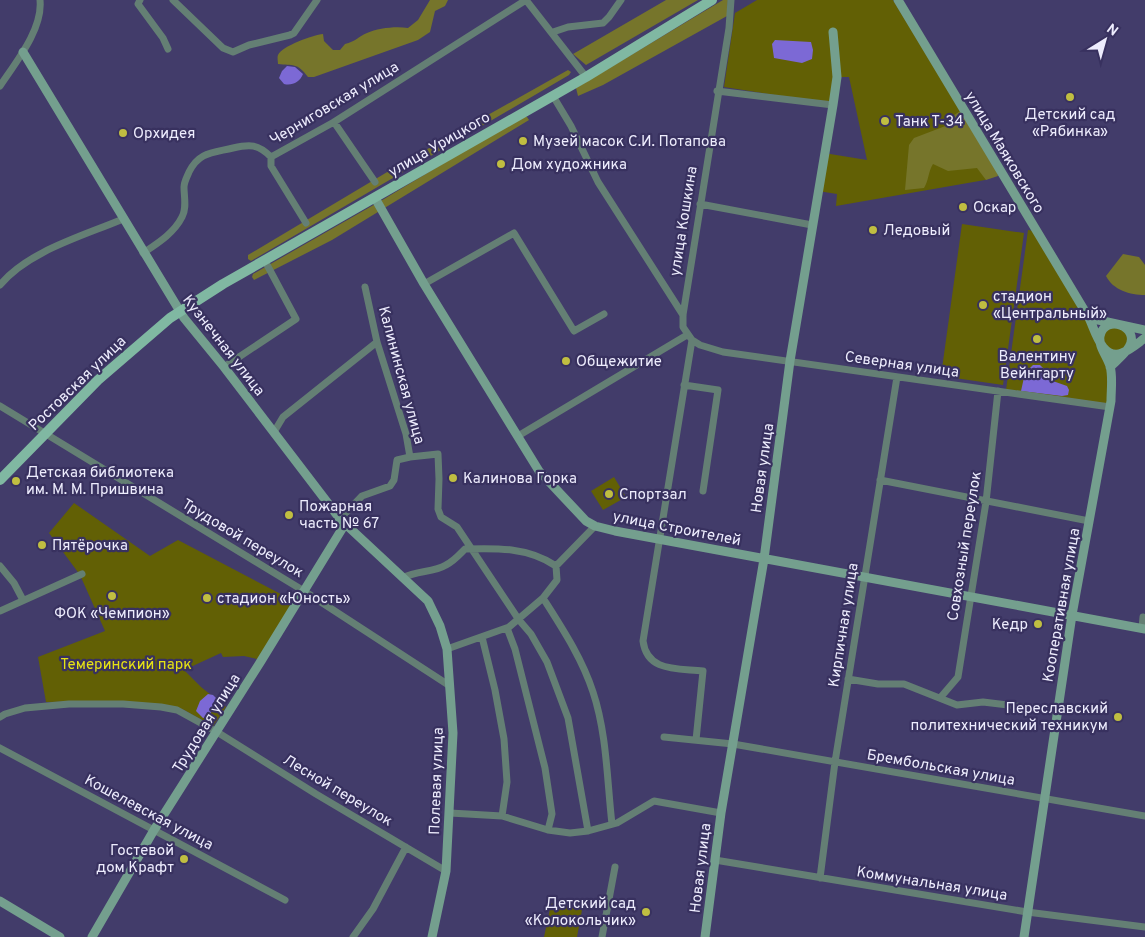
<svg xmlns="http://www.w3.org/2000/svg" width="1145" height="937" viewBox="0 0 1145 937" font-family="Overpass,sans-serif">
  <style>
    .green { fill: #626005 }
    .forest { fill: #76752b }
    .water { fill: #7c69d5 }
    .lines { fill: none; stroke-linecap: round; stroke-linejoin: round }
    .street { stroke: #647f74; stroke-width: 7 }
    .secondary { stroke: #749f8e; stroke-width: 9 }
    .primary { stroke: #80b8a2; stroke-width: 10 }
    .poi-dot { fill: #c0be41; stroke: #38315f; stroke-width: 2 }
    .labels { text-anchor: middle; stroke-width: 4.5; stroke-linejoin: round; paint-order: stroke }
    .street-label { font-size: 15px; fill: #edecfd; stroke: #38315f }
    .poi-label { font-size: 15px; fill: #edecfd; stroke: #38315f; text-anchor: start }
    .park-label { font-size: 15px; fill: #e6e214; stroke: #38315f }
  </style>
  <rect width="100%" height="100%" fill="#423c6a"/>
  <!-- green -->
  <path class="green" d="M757 0H893L999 173 985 180 836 206 837 194 818 191 824 153 867 160 849 77H837L831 104 724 87 735 13Z
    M962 224 1024 233 1003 385 941 376Z
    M1028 230 1034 231 1086 318 1108 367V405L1006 390Z
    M1115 324 1129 334 1128 348 1110 352 1101 335Z
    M614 477 626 497 603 510 591 491Z
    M74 503 150 556 178 540 296 602 261 660 244 656 223 657 221 653 184 670 201 687 226 707 213 726 184 710 172 706 123 701 46 702 38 657 105 631 80 575 49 533Z
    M564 899 576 903 582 910 577 937H544L551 904 558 900Z"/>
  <!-- forest -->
  <path class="forest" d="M430 0H448L445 6 435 11 430 32 418 40 314 77H308C297 62 293 66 278 64 278 62 277 57 278 55 282 46 313 35 323 34L324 41 333 50H340L345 44C355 42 359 36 367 33 378 28 396 26 408 28L418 20Z
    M666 0H698L586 65 573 54Z
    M723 0H728L727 16 603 85 578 96 576 88Z
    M568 70 571 72 569 75 251 261 248 259V255L399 165Z
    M962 110 997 171 998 176 986 180 977 168 948 171 933 164C928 172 929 180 924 188L905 190 909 145 914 138 948 125 951 122V117Z
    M521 117H527L529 120 332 240 254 280 252 277 253 274 384 199Z
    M1123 254 1139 257 1145 265V295C1130 295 1113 290 1106 276Z"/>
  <!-- water -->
  <path class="water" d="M775 40 811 42 813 50 812 59 802 63 774 58 772 44Z
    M287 66 295 67 303 74C300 82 292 86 284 84L279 78 282 71Z
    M1033 365H1040L1048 373 1050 380 1067 386 1069 390 1068 395 1062 396 1021 391 1025 373Z
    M208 694 213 695 217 699 216 705 208 717 203 718 196 711 200 701Z"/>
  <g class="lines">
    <!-- street -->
    <path class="street" d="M140 0 138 4 163 38 168 49
      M173 0 223 48 233 52 249 45 290 35 294 33 317 0
      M526 0 586 77
      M553 32 568 27 603 23 609 17 621 0
      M0 86C16 62 43 29 40 0
      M717 91 833 105
      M553 96 571 126 598 182 683 315
      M334 122 375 182
      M271 157V166L306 223
      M700 204 812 225
      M143 253C158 243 174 233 182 217 187 208 184 197 184 187 184 182 187 177 189 172 199 152 212 153 233 148 250 144 258 144 271 157L334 122 526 0
      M424 284 514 233 574 331 604 314
      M0 285C28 251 83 236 123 219
      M692 340 700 345 723 352 1110 407
      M224 367 296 319 265 261
      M684 385 718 390 703 491
      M0 406 304 591 450 686
      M274 432 283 417 377 342
      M518 436 687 335
      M410 457 438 454 439 479 438 509 441 517 457 527 519 620 531 634 547 662 568 718 588 831
      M880 480 1089 521
      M340 519 362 496 390 486 394 480 397 460 410 457 406 434 377 342 365 287
      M0 566 14 583 23 600
      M403 578C417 570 433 573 446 565 454 561 459 555 465 549 496 548 528 547 556 566
      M543 598C562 628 582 658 593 692 607 734 607 781 612 824
      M0 611 82 574
      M507 628 515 649 545 768 552 814 548 830
      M1142 628 1143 617
      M482 637 495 690 504 739 507 782 502 816
      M447 649 509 627 543 598 557 580 556 566 595 526
      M848 679 878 684H904L957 705 983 702 1057 711
      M940 698 958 677 986 502 998 391
      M0 717 5 714 25 708 69 704H123L161 707 177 710 217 732 316 794 446 871
      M664 737 733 744 1145 816
      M696 740 703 671C677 668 647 672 643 641L692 340 683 327V315L729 28 731 0
      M0 748 285 900
      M450 813 502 816 548 830 570 833 588 831 617 823 654 801 721 813
      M715 860 1027 912 1145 927
      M820 878 835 762 897 377
      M353 937 373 909 406 847
      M602 937 615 867"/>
    <!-- secondary -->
    <path class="secondary" d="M898 0 1089 318C1095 330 1102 361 1122 353 1130 350 1138 343 1145 338
      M23 52 184 318 224 367 340 519 428 601 440 626 447 649 453 733 446 871 432 937
      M375 198 424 284 539 471 586 521 595 526 615 531 1145 629
      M1089 318 1145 330
      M0 901 60 937
      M92 937 154 830 261 661 345 524
      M705 937 721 813 764 559 790 361 833 105 837 77 833 32
      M1024 937 1072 615 1111 401C1111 390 1113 376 1110 366 1107 356 1098 346 1100 336 1105 313 1141 327 1129 347 1125 354 1116 361 1110 367"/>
    <!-- primary -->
    <path class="primary" d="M0 480 98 380 170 318 223 284 586 77 712 0"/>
  </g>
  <!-- markers -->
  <g class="poi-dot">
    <circle cx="1070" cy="97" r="5"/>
    <circle cx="885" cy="121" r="5"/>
    <circle cx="123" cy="133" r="5"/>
    <circle cx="523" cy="141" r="5"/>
    <circle cx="501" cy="164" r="5"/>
    <circle cx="963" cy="207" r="5"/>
    <circle cx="873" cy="230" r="5"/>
    <circle cx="983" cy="305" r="5"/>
    <circle cx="1037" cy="339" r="5"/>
    <circle cx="566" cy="361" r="5"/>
    <circle cx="453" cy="478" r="5"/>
    <circle cx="16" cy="481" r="5"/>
    <circle cx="609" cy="494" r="5"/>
    <circle cx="289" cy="515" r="5"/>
    <circle cx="42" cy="545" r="5"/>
    <circle cx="112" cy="596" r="5"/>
    <circle cx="207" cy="598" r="5"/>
    <circle cx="1038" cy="624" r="5"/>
    <circle cx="1118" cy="717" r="5"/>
    <circle cx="184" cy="859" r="5"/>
    <circle cx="646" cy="912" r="5"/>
  </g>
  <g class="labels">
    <!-- street labels -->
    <g class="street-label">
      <text transform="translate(334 103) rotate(-31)" y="5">Черниговская улица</text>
      <text transform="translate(439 144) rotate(-30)" y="5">улица Урицкого</text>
      <text transform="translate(1005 152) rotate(59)" y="5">улица Маяковского</text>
      <text transform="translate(683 221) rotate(-81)" y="5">улица Кошкина</text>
      <text transform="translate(224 345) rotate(52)" y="5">Кузнечная улица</text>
      <text transform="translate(902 364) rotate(8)" y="5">Северная улица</text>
      <text transform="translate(402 375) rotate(75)" y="5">Калининская улица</text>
      <text transform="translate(77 383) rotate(-44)" y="5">Ростовская улица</text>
      <text transform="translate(762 468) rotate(-82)" y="5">Новая улица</text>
      <text transform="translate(677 528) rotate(11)" y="5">улица Строителей</text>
      <text transform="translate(243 538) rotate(31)" y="5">Трудовой переулок</text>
      <text transform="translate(964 546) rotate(-81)" y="5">Совхозный переулок</text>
      <text transform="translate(1061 605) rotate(-80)" y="5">Кооперативная улица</text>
      <text transform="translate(843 625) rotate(-81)" y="5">Кирпичная улица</text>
      <text transform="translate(206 723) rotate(-58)" y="5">Трудовая улица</text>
      <text transform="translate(941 767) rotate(10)" y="5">Брембольская улица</text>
      <text transform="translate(436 781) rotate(-88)" y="5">Полевая улица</text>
      <text transform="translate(338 790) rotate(31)" y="5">Лесной переулок</text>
      <text transform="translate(149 812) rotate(28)" y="5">Кошелевская улица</text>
      <text transform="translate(700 868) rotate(-83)" y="5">Новая улица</text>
      <text transform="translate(932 883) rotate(9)" y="5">Коммунальная улица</text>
    </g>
    <!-- poi labels -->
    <g class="poi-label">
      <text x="1070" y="119" text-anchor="middle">Детский сад<tspan x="1070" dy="17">«Рябинка»</tspan></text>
      <text x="895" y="126">Танк Т-34</text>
      <text x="133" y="138">Орхидея</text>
      <text x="533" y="146">Музей масок С.И. Потапова</text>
      <text x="511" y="169">Дом художника</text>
      <text x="973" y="212">Оскар</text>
      <text x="883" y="235">Ледовый</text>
      <text x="993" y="301">стадион<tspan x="993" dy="17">«Центральный»</tspan></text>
      <text x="1037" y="361" text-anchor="middle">Валентину<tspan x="1037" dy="17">Вейнгарту</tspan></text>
      <text x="576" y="366">Общежитие</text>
      <text x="26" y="477">Детская библиотека<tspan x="26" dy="17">им. М. М. Пришвина</tspan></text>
      <text x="463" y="483">Калинова Горка</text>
      <text x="619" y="499">Спортзал</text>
      <text x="299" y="511">Пожарная<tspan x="299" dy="17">часть № 67</tspan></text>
      <text x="52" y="550">Пятёрочка</text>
      <text x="217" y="603">стадион «Юность»</text>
      <text x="112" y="618" text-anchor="middle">ФОК «Чемпион»</text>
      <text x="1028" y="629" text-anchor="end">Кедр</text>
      <text x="1108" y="713" text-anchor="end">Переславский<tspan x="1108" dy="17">политехнический техникум</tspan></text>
      <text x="174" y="855" text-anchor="end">Гостевой<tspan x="174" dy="17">дом Крафт</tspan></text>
      <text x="636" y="908" text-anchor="end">Детский сад<tspan x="636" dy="17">«Колокольчик»</tspan></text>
    </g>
    <!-- park labels -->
    <g class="park-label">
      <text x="126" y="669">Темеринский парк</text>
    </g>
  </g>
  <!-- north arrow -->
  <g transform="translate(1105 40) rotate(37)" stroke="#38315f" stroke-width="4" paint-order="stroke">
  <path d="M0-4L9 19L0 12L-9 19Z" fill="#edecfd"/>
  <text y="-8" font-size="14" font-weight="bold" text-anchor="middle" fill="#edecfd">N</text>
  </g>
</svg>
